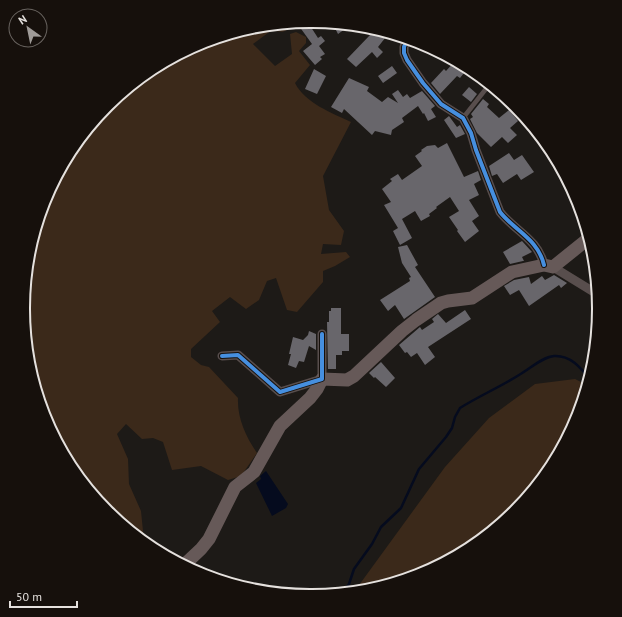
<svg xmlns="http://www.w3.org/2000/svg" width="622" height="617" viewBox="0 0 622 617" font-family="'PT Sans',sans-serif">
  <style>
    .green { fill: #3b291a }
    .water { fill: #050b1e }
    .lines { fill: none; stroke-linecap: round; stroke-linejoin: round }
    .stream { stroke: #050b1e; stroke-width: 2.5 }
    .building { fill: #68666b }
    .service { stroke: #584e4d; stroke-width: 4.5 }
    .minor { stroke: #584e4d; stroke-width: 9 }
    .secondary { stroke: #665958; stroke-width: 13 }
    .cycleway-casing { stroke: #16100c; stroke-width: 6 }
    .cycleway { stroke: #468fdf; stroke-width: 4 }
    .rim { fill: none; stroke: #e5e1de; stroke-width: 2 }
  </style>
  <rect width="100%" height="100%" fill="#1d1a17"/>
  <!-- green -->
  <path class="green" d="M293 23C285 33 284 33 272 30L253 44 275 66 292 54 290 34 296 32 306 37V43L299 51 310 65 295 83C305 103 332 113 351 122L323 176 329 210 344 231 341 245 323 244 321 254 346 252 350 257 335 266 323 271V282L297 312 287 310 276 278 267 281 259 300 246 309 230 297 212 311 220 322 191 349V357L201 365 209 367 238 398C237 418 246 437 257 453L241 476 228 480 201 466 172 470 163 442 153 438 142 439 126 424 117 434 128 459 129 484 141 511 144 541 108 512 72 468 45 418 29 364 24 308 29 252 45 198 72 149 108 105 151 69 201 43 255 26Z
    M575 379 587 385 577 419 550 468 514 512 471 548 421 574 367 591 354 592 445 467 489 418 535 384Z"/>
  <!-- water -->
  <path class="water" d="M266 471 288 504 286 508 272 516 256 483 261 479 260 476Z"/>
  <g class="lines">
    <!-- stream -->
    <path class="stream" d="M342 593 349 584 354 569 372 544 381 527 401 508 419 469 446 437 452 428 455 417 460 408C479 396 500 387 519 375 530 369 542 357 554 356 570 355 580 367 589 378"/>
  </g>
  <!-- building -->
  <path class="building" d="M307 21 318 38 321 36 325 41 319 46 325 54 320 57 322 59 315 65 303 51 312 44 299 26Z
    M341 24 345 29 338 34 335 28Z
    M372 28 389 33 378 47 383 52 377 58 372 52 356 67 347 59 370 35 368 33Z
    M455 61 468 68 460 78 457 76 440 94 431 83 444 69 446 71Z
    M392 66 397 73 383 83 378 76Z
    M314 69 326 76 317 94 305 89Z
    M349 78 369 87 367 91 382 102 388 97 398 103 392 94 398 90 403 97 407 94 410 98 422 91 435 106 431 109 436 117 428 121 424 113 423 114 418 106 402 118 404 122 392 130 391 135 375 131 372 135 344 109 342 113 331 107Z
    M469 87 477 94 471 102 462 95Z
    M483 99 489 104 487 107 499 118 509 110 518 121 510 128 517 135 508 143 502 137 491 147 477 133 470 119 473 117 471 114Z
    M449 116 457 127 460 125 465 134 456 138 444 120Z
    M447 143 464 177 478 171 481 180 474 184 479 195 469 200 479 216 472 221 479 231 465 242 457 231 458 230 449 217 459 211 450 197 436 207 437 208 429 214 430 216 421 221 415 211 402 219 412 238 400 245 393 231 398 228 384 205 391 202 382 189 392 181 390 179 398 174 402 180 422 166 415 156 422 151 421 150 427 146 435 145 438 148Z
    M509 153 514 160 522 155 534 172 521 180 517 174 503 183 497 174 492 176 489 166Z
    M522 241 532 252 522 257 524 261H523L510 264 503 252Z
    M407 245 418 265 415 267 435 297 404 319 395 305 388 311 380 300 410 281 409 278 411 277 402 263 398 247Z
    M554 275 567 283 561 288 559 285 529 306 519 290 510 295 504 286 514 280 529 277 531 284 542 276 545 280Z
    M331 308H341V334H349V351H342V355H336V369H328L327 322H329V311H331Z
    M465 310 471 319 428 347 435 357 425 365 417 353 411 357 407 352 405 353 399 345 420 327 422 330 434 322 432 319 438 314 446 323Z
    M309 331 316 334V350L309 346 304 362 299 361 296 368 288 365 291 354H289L293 337 303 340 308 335Z
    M381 362 395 378 386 387 375 377 374 378 369 373Z"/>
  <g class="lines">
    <!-- service -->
    <path class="service" d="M463 118 489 85"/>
    <!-- minor -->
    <path class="minor" d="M407 39 404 47V53L407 60 423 83 441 104 463 118 471 133 476 150 500 212C515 231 538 239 544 265
      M553 267 597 294
      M222 356 238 355 280 392 322 379V334"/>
    <!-- secondary -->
    <path class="secondary" d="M184 565 201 549 209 539 235 487 254 472 280 426 310 398 317 389 322 379 347 380 354 376 402 331 416 320 441 303 448 301 472 298 512 272 544 265 553 267 589 238"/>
    <defs>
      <path id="cycleway" d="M407 39 404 47V53L407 60 423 83 441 104 463 118 471 133 476 150 500 212C515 231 538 239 544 265
        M222 356 238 355 280 392 322 379V334"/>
    </defs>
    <!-- cycleway casing -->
    <use href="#cycleway" class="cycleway-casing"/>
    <!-- cycleway -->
    <use href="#cycleway" class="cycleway"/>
  </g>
  <!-- crop -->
  <path d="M0 0H622V617H0ZM310 28H312A280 280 0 0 1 592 308V309A280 280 0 0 1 312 589H310A280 280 0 0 1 30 309V308A280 280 0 0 1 310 28Z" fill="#16100c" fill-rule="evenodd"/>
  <path class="rim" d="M310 28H312A280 280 0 0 1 592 308V309A280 280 0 0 1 312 589H310A280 280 0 0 1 30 309V308A280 280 0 0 1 310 28Z"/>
  <!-- north arrow -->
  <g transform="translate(28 28) rotate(327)"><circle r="19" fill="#16100c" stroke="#696460"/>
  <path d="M0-3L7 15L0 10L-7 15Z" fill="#9f9b98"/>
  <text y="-6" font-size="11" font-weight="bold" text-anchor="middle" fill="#e5e1de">N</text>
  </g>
  <!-- scale -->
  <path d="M10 601v6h67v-6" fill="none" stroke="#e5e1de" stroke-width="2"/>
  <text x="16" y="601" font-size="12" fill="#e5e1de" stroke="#16100c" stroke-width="3" paint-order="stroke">50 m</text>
</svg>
